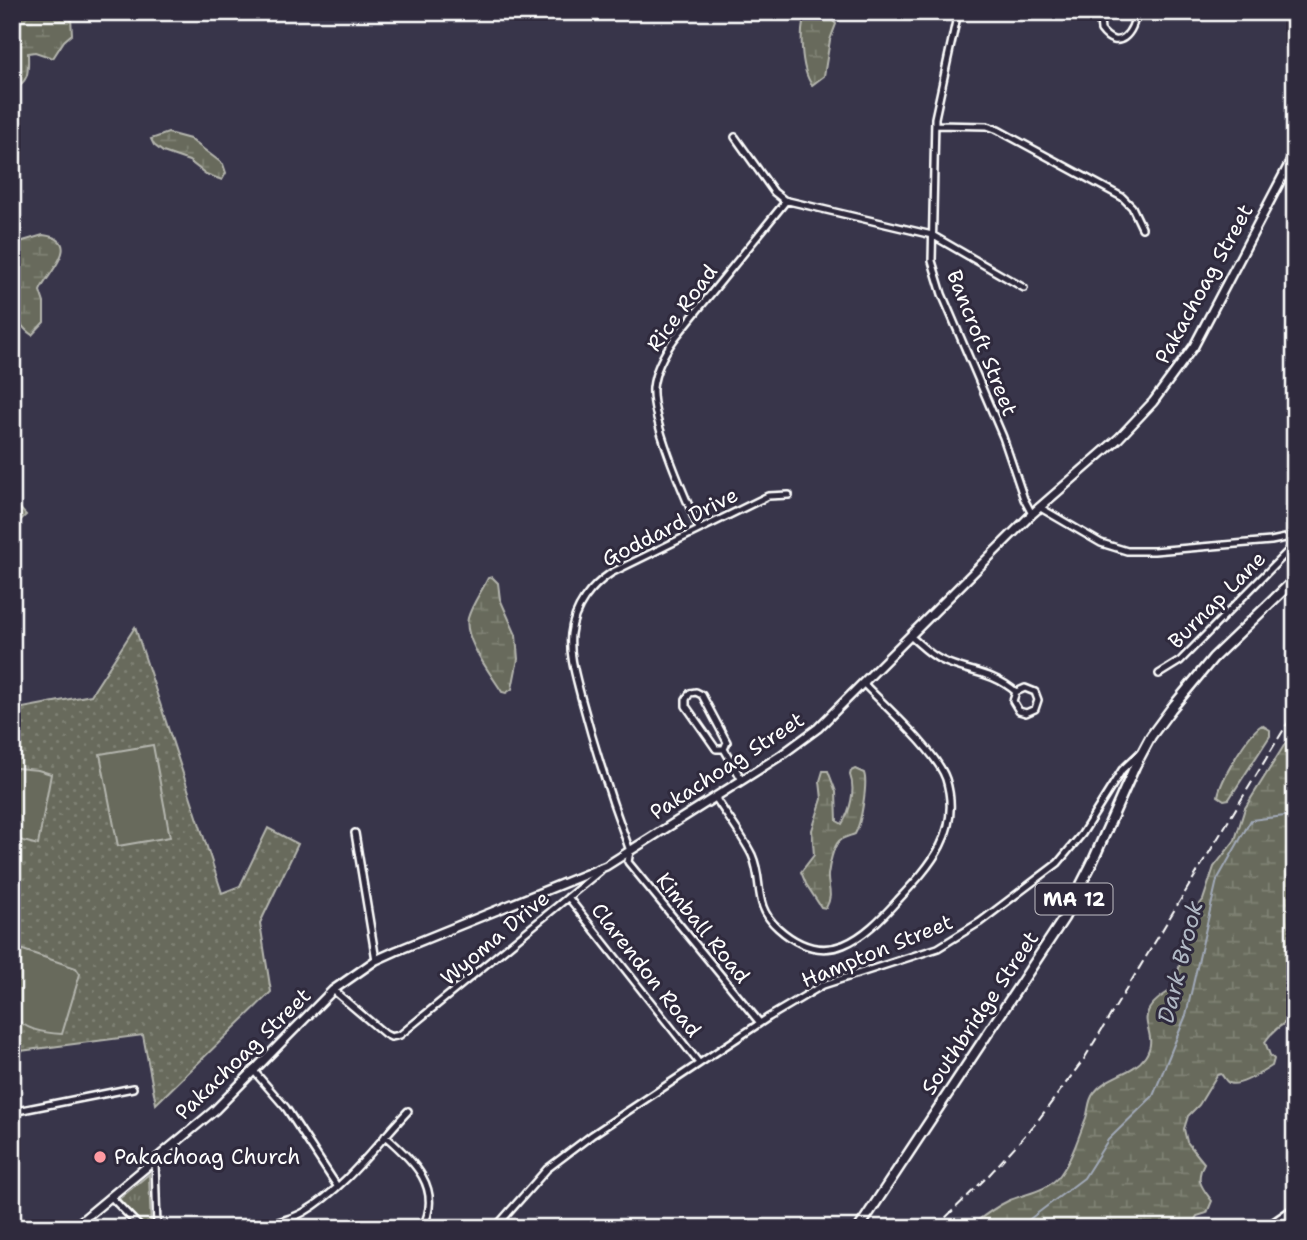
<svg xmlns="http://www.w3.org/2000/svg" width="1307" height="1240" viewBox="0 0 1307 1240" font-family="'Shantell Sans',sans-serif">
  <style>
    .grass { fill: url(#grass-tufts); stroke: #b4b5ae; stroke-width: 2 }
    .wetland { fill: url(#wetland-marsh); stroke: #b4b5ae; stroke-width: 2 }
    .park { fill: url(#park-dots); stroke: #b4b5ae; stroke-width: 2 }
    .pitch { fill: #686b5c; stroke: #b4b5ae; stroke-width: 2 }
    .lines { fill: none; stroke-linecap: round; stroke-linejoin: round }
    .stream { stroke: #a1a9b8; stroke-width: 2 }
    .street-casing { stroke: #fff; stroke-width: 10 }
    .secondary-casing { stroke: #fff; stroke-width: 12 }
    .primary-casing { stroke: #fff; stroke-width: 13 }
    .highway-casing { stroke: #fff; stroke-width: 15 }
    .street { stroke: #2f2a3d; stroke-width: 5 }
    .secondary { stroke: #2f2a3d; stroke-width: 7 }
    .primary { stroke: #2f2a3d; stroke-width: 8 }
    .highway { stroke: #2f2a3d; stroke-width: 10 }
    .rail { stroke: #fff; stroke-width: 2; stroke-dasharray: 10 5; stroke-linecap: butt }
    .poi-dot { fill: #ff9aa2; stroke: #2f2a3d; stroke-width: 2.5 }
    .labels { text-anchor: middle; stroke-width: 6; stroke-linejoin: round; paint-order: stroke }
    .shield { fill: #2f2a3d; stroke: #c1bfc5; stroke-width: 2 }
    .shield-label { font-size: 19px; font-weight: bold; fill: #fff }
    .street-label { font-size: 21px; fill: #fff; stroke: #2f2a3d }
    .poi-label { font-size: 21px; fill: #fff; stroke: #2f2a3d; text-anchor: start }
    .water-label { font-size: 23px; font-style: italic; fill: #b0b8c4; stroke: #2f2a3d }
  </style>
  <defs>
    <pattern id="grass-tufts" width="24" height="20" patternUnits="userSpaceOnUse" patternTransform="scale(1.75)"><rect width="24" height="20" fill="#686b5c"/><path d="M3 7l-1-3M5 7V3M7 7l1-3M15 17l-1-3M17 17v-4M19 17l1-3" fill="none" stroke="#7f8174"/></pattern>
    <pattern id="wetland-marsh" width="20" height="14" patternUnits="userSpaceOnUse" patternTransform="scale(1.75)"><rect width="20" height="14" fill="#686b5c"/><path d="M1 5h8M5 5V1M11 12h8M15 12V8" fill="none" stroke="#7f8174"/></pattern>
    <pattern id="park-dots" width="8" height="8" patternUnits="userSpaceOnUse" patternTransform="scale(1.75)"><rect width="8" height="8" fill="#686b5c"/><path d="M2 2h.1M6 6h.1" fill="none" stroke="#7f8174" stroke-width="1.8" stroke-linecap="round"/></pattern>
  </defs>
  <rect width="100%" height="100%" fill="#38354a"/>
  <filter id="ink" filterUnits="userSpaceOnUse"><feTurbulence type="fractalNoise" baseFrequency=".0143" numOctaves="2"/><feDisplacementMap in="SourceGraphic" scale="14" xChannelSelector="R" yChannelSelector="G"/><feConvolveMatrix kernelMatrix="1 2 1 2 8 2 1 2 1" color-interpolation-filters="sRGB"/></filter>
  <g filter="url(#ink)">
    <!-- grass -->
    <path class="grass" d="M149 1174 151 1228H145L119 1199Z"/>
    <!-- wetland -->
    <path class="wetland" d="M12 12H67L71 18 72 34 64 41 53 58 35 52 28 53C28 67 31 84 12 88Z
      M807 12H814C821 18 832 17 836 24L830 40 824 76 812 85C801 70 798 27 807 12Z
      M168 133 190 139 223 164 226 173 222 180 206 174 189 161 163 152 154 145 151 139Z
      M43 235C86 240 46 275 40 291L44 303V322L32 335C4 316 12 277 12 248L23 241Z
      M492 577 498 583 500 599 516 635 518 659 512 689 506 693 502 692C491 674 463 639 468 618 472 604 482 591 488 578Z
      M1295 724V1017C1283 1023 1272 1031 1265 1042L1270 1055 1274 1059 1272 1066C1264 1071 1239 1088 1229 1083 1225 1081 1224 1077 1221 1074L1217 1075 1199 1105 1188 1116 1184 1129 1187 1142 1204 1163C1195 1181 1201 1186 1212 1201L1207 1213 1197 1216 1190 1228H968C981 1218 993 1208 1008 1201 1025 1193 1047 1192 1060 1175 1072 1159 1078 1138 1086 1118 1089 1110 1088 1100 1094 1093 1107 1075 1133 1074 1145 1057 1164 1029 1121 1018 1175 988L1186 932 1197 922 1196 909 1203 900 1214 867 1235 840 1245 808 1290 736Z
      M1262 725 1270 730V736L1229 799 1224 800 1218 796C1221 779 1248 733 1262 725Z
      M855 769 864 773C868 783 861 824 855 834 850 836 842 838 839 841 833 847 829 866 828 875 827 887 834 894 826 908L821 907 806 884 801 872 814 855 812 830 822 799 820 781 823 771H828L836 792 837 821 842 824C850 811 856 790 850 775L851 771Z"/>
    <!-- park -->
    <path class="park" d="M12 500 26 515 12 528Z
      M135 627 222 893 240 886 268 828 298 844 260 923 271 992 156 1104 143 1035 12 1052V710L91 695Z"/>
    <!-- pitch -->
    <path class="pitch" d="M153 745 170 837 118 846 100 754Z
      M17 768 38 770 51 774 38 845 12 838V770Z
      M20 949 76 968 80 974 62 1034C43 1033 24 1030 12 1014V959Z"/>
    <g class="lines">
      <!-- stream -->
      <path class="stream" d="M1018 1228 1084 1178 1108 1140 1153 1096 1186 1015 1217 880 1251 820 1293 815 1295 817"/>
      <defs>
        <path id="street" d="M958 12 935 118 932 261 942 294 1003 437 1024 499 1032 514
          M1105 12 1100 19 1101 30C1118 53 1134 33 1136 12
          M935 125 987 126 998 130 1122 197 1132 207 1142 228
          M735 137 774 192 784 200 932 235 1024 288
          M1039 507 1101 543 1127 551H1154L1271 541 1295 536
          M699 529C685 497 651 421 653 388 655 370 664 353 675 338L786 201
          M910 636C920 644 929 654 941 660 968 673 990 670 1016 692L1013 701 1019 711 1026 713 1035 709 1038 700 1035 692 1025 688 1016 692
          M1159 674 1180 661 1295 544
          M724 749 727 742 702 695 696 692 690 693 686 699V706L716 749H724L742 780
          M715 797C727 816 742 835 752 855 764 882 752 905 778 928 827 972 864 938 898 900 931 865 962 831 946 779 937 752 884 705 863 683
          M355 833 376 960
          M568 897 699 1063
          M333 990 385 1034 391 1037 400 1035 600 871
          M760 1023 628 862 630 851C611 800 595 750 581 697 576 677 569 655 571 634 574 608 590 587 611 573L768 496 789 495
          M253 1070 286 1108 337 1186
          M12 1112 133 1088
          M385 1136C413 1160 444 1189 422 1228
          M155 1161 157 1228
          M112 1198 141 1228
          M500 1222 511 1228
          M252 1228C269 1224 288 1221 304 1212 345 1188 376 1145 408 1111
          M495 1228 547 1169 592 1135 769 1017 823 985 938 948 980 922 1058 863 1082 834 1122 770 1141 752"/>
        <path id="secondary" d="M73 1228 215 1110 333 990 376 960 396 951 606 866 780 756 818 728 1032 514 1119 438 1153 402 1194 346 1295 153"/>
        <path id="primary" d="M859 1228 1064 918 1092 863 1135 766 1151 736 1171 709 1213 658 1295 579"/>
        <path id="highway" d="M1269 1228 1295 1210"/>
      </defs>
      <!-- street casing -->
      <use href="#street" class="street-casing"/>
      <!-- secondary casing -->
      <use href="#secondary" class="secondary-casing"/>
      <!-- primary casing -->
      <use href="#primary" class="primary-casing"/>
      <!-- highway casing -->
      <use href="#highway" class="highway-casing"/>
      <!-- street -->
      <use href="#street" class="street"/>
      <!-- secondary -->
      <use href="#secondary" class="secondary"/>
      <!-- primary -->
      <use href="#primary" class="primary"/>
      <!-- highway -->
      <use href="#highway" class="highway"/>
      <!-- rail -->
      <path class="rail" d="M935 1228 989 1175 1036 1123 1084 1059 1295 711"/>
    </g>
  </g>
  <!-- markers -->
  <circle class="poi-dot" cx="100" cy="1157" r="7"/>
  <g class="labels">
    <!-- shield labels -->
    <rect class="shield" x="1035.5" y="883.5" width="77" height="31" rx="5"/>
    <g class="shield-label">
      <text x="1074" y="906">MA 12</text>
    </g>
    <!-- street labels -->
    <g class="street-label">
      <text transform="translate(1204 284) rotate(-61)" y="7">Pakachoag Street</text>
      <text transform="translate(682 308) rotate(-53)" y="7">Rice Road</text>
      <text transform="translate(982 343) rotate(68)" y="7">Bancroft Street</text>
      <text transform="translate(670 527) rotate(-27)" y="7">Goddard Drive</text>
      <text transform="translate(1217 600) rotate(-45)" y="7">Burnap Lane</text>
      <text transform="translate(727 766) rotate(-33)" y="7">Pakachoag Street</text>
      <text transform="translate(703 928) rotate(51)" y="7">Kimball Road</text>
      <text transform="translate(495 938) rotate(-40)" y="7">Wyoma Drive</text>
      <text transform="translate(877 951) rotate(-22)" y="7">Hampton Street</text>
      <text transform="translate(646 970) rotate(52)" y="7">Clarendon Road</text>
      <text transform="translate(980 1013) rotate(-56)" y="7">Southbridge Street</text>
      <text transform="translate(243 1054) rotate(-44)" y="7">Pakachoag Street</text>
    </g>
    <!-- poi labels -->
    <g class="poi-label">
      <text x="114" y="1164">Pakachoag Church</text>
    </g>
    <!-- water labels -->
    <g class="water-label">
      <text transform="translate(1180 962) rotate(-76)" y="8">Dark Brook</text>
    </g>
  </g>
  <!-- margin -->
  <rect width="1307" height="1240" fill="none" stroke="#2f2a3d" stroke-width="42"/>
  <rect x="21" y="21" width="1265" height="1198" fill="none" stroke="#fff" stroke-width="2.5" filter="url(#ink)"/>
</svg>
